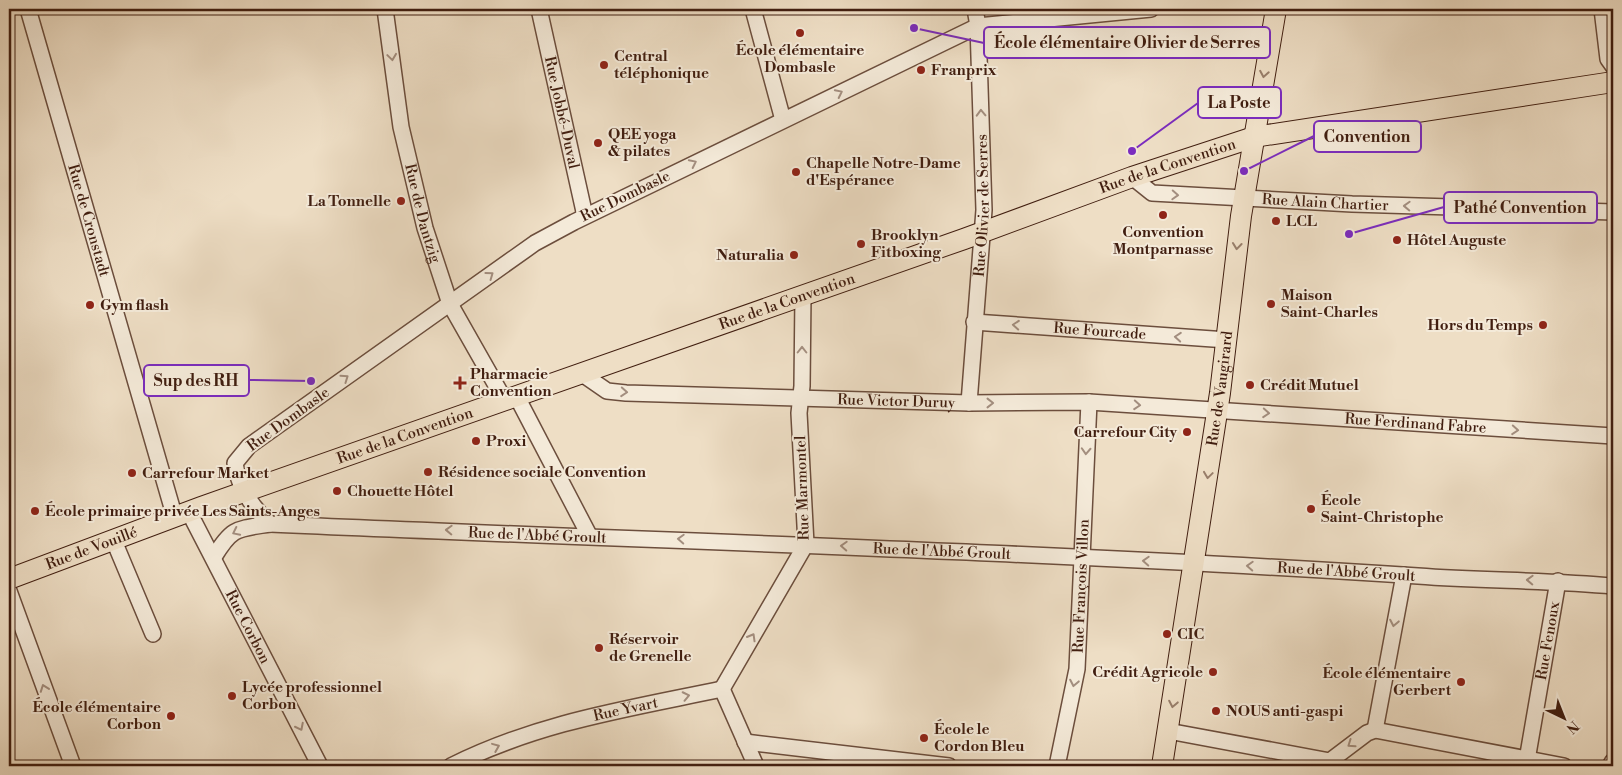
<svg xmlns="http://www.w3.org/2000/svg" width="1622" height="775" viewBox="0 0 1622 775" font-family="'Libre Bodoni',serif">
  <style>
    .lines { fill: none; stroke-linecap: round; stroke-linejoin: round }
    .minor-casing { stroke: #6c4e3d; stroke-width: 18 }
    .major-casing { stroke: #411e10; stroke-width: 22 }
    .minor { stroke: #f4ead9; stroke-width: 15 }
    .major { stroke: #eedec5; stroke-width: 20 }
    .oneway { stroke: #a38e7f }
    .oneway2 { stroke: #987e6a }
    .poi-dot { fill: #8f2418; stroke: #f4ead9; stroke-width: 2 }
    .labels { text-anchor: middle; stroke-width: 4; stroke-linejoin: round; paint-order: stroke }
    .poi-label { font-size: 15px; font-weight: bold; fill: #411e10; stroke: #f4ead9; text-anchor: start }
    .street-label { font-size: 15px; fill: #411e10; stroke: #f4ead9 }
    .leader { fill: none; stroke: #7b2cbf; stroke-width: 2 }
    .callout-dot { fill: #7b2cbf; stroke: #f4ead9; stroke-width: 2 }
    .callout { fill: #f4ead9; stroke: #7b2cbf; stroke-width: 2 }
    .callout-label { font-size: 16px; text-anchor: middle; font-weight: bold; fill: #411e10 }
  </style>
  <rect width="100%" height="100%" fill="#eedec5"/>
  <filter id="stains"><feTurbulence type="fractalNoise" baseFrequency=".004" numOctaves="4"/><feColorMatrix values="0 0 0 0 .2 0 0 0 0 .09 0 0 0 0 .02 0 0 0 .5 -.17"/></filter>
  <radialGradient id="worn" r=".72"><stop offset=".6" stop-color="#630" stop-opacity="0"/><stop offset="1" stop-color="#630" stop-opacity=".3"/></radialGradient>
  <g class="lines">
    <defs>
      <g id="minor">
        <path id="s1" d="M28 9 175 518"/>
        <path id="s2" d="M385 9 401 127 425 228 450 304 505 401"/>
        <path id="s3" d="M539 9 585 216"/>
        <path d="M753 9 783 120"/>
        <path id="s4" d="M1151 9 978 26 574 222 535 243 249 446 235 463C238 487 253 508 270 524 653 541 1036 551 1418 576 1483 581 1548 580 1613 586"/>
        <path d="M1602 9 1608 59 1613 66"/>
        <path id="s5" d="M1132 177 1152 193 1352 204 1613 212"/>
        <path id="s6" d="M974 322 1227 340"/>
        <path id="s7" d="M581 373 607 391 626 393 969 403 1089 402 1613 436"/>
        <path d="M517 397 589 535"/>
        <path id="s8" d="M969 403 984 210 978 26 975 9"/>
        <path id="s9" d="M189 512 320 766"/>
        <path d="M114 541 153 634"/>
        <path d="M214 557C232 527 237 529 270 524"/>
        <path d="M9 591 73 766"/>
        <path d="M722 689 806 544 799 413 802 386 803 295"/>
        <path d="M722 689 756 766"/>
        <path d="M1375 730 1404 575"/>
        <path d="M1168 731 1330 761 1367 733 1375 730 1564 766"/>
        <path d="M745 742 949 766"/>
        <path id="s10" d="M1527 760 1558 581"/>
        <path id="s11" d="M451 766C539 722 627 709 722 689"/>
        <path id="s12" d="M1057 766 1077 669 1089 402"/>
        <path d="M1610 766 1613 761"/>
      </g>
      <g id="major">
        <path id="s13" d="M9 579 201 507 964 239 1132 177 1254 137 1613 82"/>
        <path id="s14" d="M1162 766 1220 393 1241 216 1276 9"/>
      </g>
    </defs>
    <!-- minor casing -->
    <use href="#minor" class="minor-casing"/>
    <!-- major casing -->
    <use href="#major" class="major-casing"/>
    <!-- minor -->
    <use href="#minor" class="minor"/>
    <!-- major -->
    <use href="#major" class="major"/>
  </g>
  <!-- one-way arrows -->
  <defs><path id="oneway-chevron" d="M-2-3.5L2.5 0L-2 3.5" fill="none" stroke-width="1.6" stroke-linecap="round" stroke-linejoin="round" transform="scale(1.25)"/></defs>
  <g class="oneway">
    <use href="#oneway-chevron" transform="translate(392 57) rotate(82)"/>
    <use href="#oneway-chevron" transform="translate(839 93) rotate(-26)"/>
    <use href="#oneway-chevron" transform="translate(981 113) rotate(-92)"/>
    <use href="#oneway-chevron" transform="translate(693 163) rotate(-26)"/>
    <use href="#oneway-chevron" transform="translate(1175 195) rotate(3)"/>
    <use href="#oneway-chevron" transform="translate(1407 206) rotate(-178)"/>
    <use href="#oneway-chevron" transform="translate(490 275) rotate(-36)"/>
    <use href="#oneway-chevron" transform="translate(1016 325) rotate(-176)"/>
    <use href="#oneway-chevron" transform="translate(1178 337) rotate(-176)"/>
    <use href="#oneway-chevron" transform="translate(802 350) rotate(-90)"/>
    <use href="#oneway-chevron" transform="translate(345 378) rotate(-35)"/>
    <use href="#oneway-chevron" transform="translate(624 392) rotate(4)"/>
    <use href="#oneway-chevron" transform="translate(990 403)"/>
    <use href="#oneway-chevron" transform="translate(1137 405) rotate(4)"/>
    <use href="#oneway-chevron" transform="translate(1266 413) rotate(4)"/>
    <use href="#oneway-chevron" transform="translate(1515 430) rotate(4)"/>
    <use href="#oneway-chevron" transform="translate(1086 451) rotate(93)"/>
    <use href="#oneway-chevron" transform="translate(449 530) rotate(-178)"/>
    <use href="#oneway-chevron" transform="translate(236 532) rotate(154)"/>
    <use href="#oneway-chevron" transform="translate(681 539) rotate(-177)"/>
    <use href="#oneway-chevron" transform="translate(844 546) rotate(-177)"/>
    <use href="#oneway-chevron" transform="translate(1146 561) rotate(-177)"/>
    <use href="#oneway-chevron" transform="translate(1250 566) rotate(-177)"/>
    <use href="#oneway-chevron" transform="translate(1530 580) rotate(-178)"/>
    <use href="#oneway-chevron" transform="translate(1394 623) rotate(101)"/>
    <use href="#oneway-chevron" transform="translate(752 637) rotate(-60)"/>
    <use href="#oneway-chevron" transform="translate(1074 683) rotate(101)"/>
    <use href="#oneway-chevron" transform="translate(44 688) rotate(-110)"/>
    <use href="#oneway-chevron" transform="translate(686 696) rotate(-12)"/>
    <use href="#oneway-chevron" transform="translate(300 727) rotate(63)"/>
    <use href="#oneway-chevron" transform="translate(1351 744) rotate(145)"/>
    <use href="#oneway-chevron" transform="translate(496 747) rotate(-22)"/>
  </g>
  <g class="oneway2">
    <use href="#oneway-chevron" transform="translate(1264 74) rotate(100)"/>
    <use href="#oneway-chevron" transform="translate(1237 246) rotate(96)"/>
    <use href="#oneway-chevron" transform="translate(1208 475) rotate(98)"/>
    <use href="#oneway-chevron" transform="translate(1173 704) rotate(101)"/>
  </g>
  <!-- markers -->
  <g class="poi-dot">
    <circle cx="800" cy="33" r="5"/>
    <circle cx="604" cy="65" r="5"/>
    <circle cx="921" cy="70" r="5"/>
    <circle cx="598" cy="143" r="5"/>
    <circle cx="796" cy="172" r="5"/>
    <circle cx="401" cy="201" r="5"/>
    <circle cx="1163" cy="215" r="5"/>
    <circle cx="1276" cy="221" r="5"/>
    <circle cx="1397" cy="240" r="5"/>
    <circle cx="861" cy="244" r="5"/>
    <circle cx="794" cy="255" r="5"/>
    <circle cx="1271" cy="304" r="5"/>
    <circle cx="90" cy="305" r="5"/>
    <circle cx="1543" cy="325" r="5"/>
    <path d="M457.5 375.5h5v5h5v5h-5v5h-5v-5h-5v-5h5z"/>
    <circle cx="1250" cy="385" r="5"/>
    <circle cx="1187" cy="432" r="5"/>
    <circle cx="476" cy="441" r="5"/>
    <circle cx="428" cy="472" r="5"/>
    <circle cx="132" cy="473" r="5"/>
    <circle cx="337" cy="491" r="5"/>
    <circle cx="1311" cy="509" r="5"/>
    <circle cx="35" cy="511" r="5"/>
    <circle cx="1167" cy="634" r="5"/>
    <circle cx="599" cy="648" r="5"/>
    <circle cx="1213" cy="672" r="5"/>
    <circle cx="1461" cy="682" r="5"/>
    <circle cx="232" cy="696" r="5"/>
    <circle cx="1216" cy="711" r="5"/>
    <circle cx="171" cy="716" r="5"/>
    <circle cx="924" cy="738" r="5"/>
  </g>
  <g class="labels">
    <!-- poi labels -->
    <g class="poi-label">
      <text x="800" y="55" text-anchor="middle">École élémentaire<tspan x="800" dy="17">Dombasle</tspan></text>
      <text x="614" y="61">Central<tspan x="614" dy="17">téléphonique</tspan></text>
      <text x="931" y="75">Franprix</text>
      <text x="608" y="139">QEE yoga<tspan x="608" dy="17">&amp; pilates</tspan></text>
      <text x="806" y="168">Chapelle Notre-Dame<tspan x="806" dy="17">d'Espérance</tspan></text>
      <text x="391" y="206" text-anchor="end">La Tonnelle</text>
      <text x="1286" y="226">LCL</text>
      <text x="1163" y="237" text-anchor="middle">Convention<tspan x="1163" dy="17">Montparnasse</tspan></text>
      <text x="871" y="240">Brooklyn<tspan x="871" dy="17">Fitboxing</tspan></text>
      <text x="1407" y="245">Hôtel Auguste</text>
      <text x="784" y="260" text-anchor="end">Naturalia</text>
      <text x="1281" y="300">Maison<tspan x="1281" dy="17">Saint-Charles</tspan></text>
      <text x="100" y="310">Gym flash</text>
      <text x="1533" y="330" text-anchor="end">Hors du Temps</text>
      <text x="470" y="379">Pharmacie<tspan x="470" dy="17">Convention</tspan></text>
      <text x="1260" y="390">Crédit Mutuel</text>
      <text x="1177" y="437" text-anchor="end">Carrefour City</text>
      <text x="486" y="446">Proxi</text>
      <text x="438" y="477">Résidence sociale Convention</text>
      <text x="142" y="478">Carrefour Market</text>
      <text x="347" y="496">Chouette Hôtel</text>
      <text x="1321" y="505">École<tspan x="1321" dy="17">Saint-Christophe</tspan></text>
      <text x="45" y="516">École primaire privée Les Saints-Anges</text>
      <text x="1177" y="639">CIC</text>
      <text x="609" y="644">Réservoir<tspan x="609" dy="17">de Grenelle</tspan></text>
      <text x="1203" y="677" text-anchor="end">Crédit Agricole</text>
      <text x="1451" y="678" text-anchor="end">École élémentaire<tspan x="1451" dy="17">Gerbert</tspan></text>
      <text x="242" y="692">Lycée professionnel<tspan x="242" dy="17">Corbon</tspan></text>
      <text x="161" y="712" text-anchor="end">École élémentaire<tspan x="161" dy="17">Corbon</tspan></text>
      <text x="1226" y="716">NOUS anti-gaspi</text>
      <text x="934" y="734">École le<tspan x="934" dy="17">Cordon Bleu</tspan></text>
    </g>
    <!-- street labels -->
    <g class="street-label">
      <text dy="5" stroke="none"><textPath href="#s3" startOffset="106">Rue Jobbé-Duval</textPath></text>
      <text dy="5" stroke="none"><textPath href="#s13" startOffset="1230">Rue de la Convention</textPath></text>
      <text transform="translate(625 196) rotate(-26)" y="5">Rue Dombasle</text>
      <text dy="5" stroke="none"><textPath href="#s5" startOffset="199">Rue Alain Chartier</textPath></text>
      <text dy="5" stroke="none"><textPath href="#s8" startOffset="198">Rue Olivier de Serres</textPath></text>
      <text dy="5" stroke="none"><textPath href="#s2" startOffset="208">Rue de Dantzig</textPath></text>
      <text dy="5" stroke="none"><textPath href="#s1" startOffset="220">Rue de Cronstadt</textPath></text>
      <text dy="5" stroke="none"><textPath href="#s13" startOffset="826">Rue de la Convention</textPath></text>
      <text dy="5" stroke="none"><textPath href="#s6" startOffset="126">Rue Fourcade</textPath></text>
      <text dy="5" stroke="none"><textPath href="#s14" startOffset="382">Rue de Vaugirard</textPath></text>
      <text dy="5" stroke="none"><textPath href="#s7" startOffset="321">Rue Victor Duruy</textPath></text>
      <text transform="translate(288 419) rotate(-36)" y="5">Rue Dombasle</text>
      <text dy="5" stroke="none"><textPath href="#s7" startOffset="841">Rue Ferdinand Fabre</textPath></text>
      <text dy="5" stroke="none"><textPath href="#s13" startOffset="421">Rue de la Convention</textPath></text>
      <text transform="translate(802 488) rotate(-92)" y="5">Rue Marmontel</text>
      <text dy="5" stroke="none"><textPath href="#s4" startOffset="1379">Rue de l'Abbé Groult</textPath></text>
      <text dy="5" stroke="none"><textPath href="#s13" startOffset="88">Rue de Vouillé</textPath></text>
      <text dy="5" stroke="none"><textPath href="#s4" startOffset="1784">Rue de l'Abbé Groult</textPath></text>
      <text dy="5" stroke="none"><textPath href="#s4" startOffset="2189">Rue de l'Abbé Groult</textPath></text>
      <text dy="5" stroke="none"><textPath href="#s12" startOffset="182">Rue François Villon</textPath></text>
      <text dy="5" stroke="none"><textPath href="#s9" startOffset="129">Rue Corbon</textPath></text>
      <text dy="5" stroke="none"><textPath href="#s10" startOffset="121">Rue Fenoux</textPath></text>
      <text dy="5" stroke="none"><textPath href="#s11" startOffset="184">Rue Yvart</textPath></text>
    </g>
  </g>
  <!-- callouts -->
  <path class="leader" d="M914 28L984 43M1132 151L1198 103M1244 171L1314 136M1349 234L1444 207M311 381L249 380"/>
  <g class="callout-dot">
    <circle cx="914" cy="28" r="5"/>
    <circle cx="1132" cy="151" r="5"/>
    <circle cx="1244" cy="171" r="5"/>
    <circle cx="1349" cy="234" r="5"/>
    <circle cx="311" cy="381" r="5"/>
  </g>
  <g class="callout">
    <rect x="984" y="27" width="286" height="31" rx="5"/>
    <rect x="1198" y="87" width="83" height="31" rx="5"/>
    <rect x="1314" y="121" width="107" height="31" rx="5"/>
    <rect x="1444" y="192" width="153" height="31" rx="5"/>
    <rect x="144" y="365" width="105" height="31" rx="5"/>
  </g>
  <g class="callout-label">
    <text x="1127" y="48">École élémentaire Olivier de Serres</text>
    <text x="1239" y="108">La Poste</text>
    <text x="1367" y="142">Convention</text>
    <text x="1520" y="213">Pathé Convention</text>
    <text x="196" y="386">Sup des RH</text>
  </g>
  <!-- margin -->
  <rect width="1622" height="775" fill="none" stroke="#eedec5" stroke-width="30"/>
  <rect x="10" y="10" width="1602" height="755" fill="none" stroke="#411e10" stroke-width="2.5"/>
  <rect x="15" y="15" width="1592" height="745" fill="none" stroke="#411e10"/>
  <!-- north arrow -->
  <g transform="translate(1564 718) rotate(137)" stroke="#f4ead9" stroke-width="4" paint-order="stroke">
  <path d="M0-4L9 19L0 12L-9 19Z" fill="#411e10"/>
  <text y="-8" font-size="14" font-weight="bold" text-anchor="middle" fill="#411e10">N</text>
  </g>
  <rect width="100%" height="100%" filter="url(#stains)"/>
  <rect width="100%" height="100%" fill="url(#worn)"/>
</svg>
